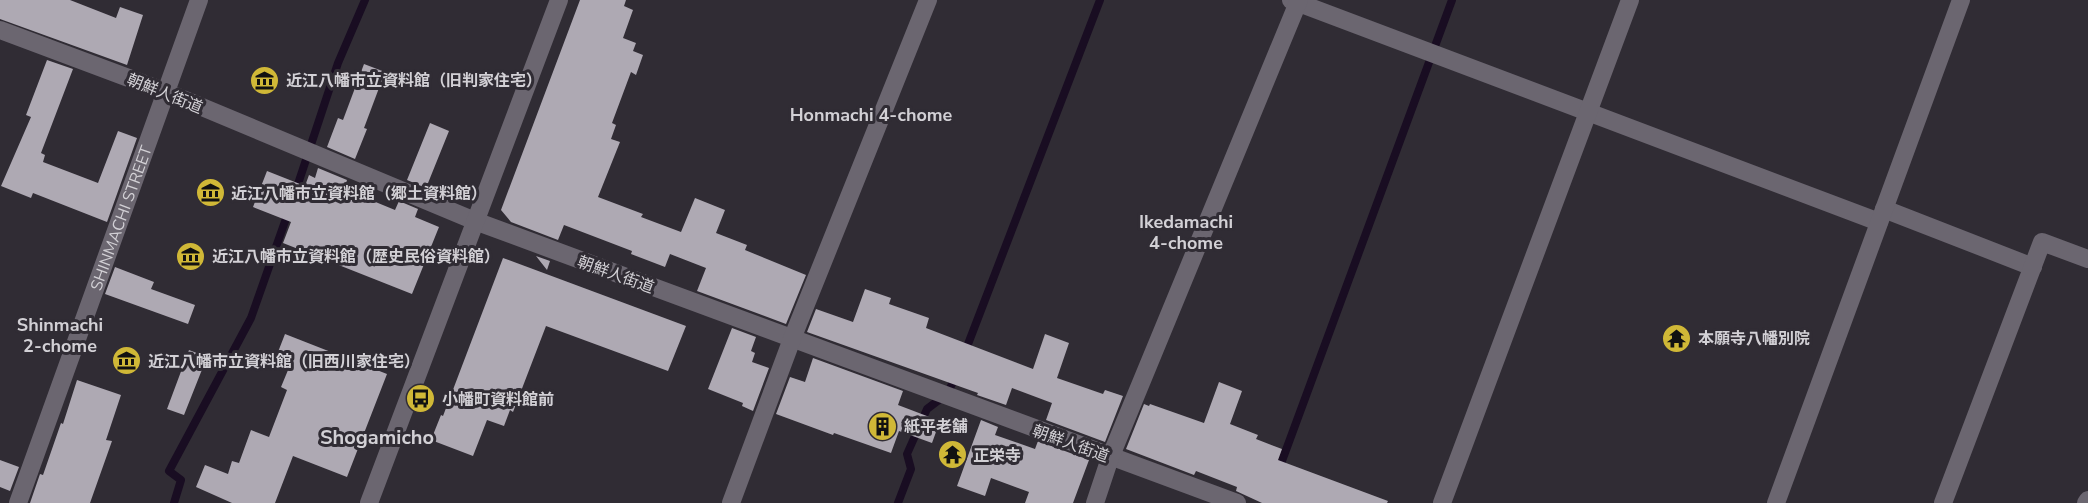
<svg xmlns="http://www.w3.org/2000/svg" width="2088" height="503" viewBox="0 0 2088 503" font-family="'Nunito Sans','Noto Sans JP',sans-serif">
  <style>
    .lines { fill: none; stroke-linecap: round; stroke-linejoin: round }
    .stream { stroke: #190d22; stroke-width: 8 }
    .building { fill: #aea9b3 }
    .minor { stroke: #6b6670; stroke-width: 18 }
    .labels { text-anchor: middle; stroke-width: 6; stroke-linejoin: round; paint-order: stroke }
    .poi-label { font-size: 16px; font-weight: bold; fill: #d2d0d5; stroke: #302c34; text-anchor: start }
    .street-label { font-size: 16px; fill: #d2d0d5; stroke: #302c34 }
    .neighbourhood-label { font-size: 18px; font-weight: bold; fill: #d2d0d5; stroke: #302c34 }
    .quarter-label { font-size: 20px; font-weight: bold; fill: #d2d0d5; stroke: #302c34 }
  </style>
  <rect width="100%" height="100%" fill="#302c34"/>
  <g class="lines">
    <!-- stream -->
    <path class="stream" d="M295 193 338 63 365 0
      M965 352 1100 0
      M1279 469 1452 0
      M174 503 181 480 169 471 251 318 289 210
      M898 503 911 469 907 454 927 409 948 393 955 377"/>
  </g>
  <!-- building -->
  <path class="building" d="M0 0H70L116 18 120 7 143 15 127 65 0 19Z
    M580 0H626L624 6 633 10 623 38 636 43 633 51 643 55 636 75 631 72 612 123 616 125 611 139 620 142 598 197 643 214 641 217 681 232 695 198 725 210 716 233 747 245 745 250 806 275 786 324 697 291 706 268 670 254 665 267 631 254 632 251 564 225 558 240 511 222 501 210Z
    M47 60 73 69 41 153 45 155 43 162 98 183 118 131 137 138 107 222 33 193 31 198 1 186 31 117 26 115Z
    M364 64 385 72 364 128 367 129 355 159 327 147 338 118 343 120Z
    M430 123 449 131 426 188 407 180Z
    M318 168 347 180 344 189 395 210 399 201 418 209 415 217 439 227 412 294 283 243 291 222 253 207 267 171 305 186 309 175 315 178Z
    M536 256 550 261 547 270Z
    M503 258 686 326 668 371 546 326 513 412 510 410 504 426 487 420 473 456 431 440 441 415 443 416Z
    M115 267 154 282 151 289 195 305 188 324 105 294Z
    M865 289 891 298 889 304 929 318 926 328 1033 369 1045 334 1069 343 1057 378 1103 394 1105 390 1123 396 1105 442 1046 420 1052 403 1012 388 1006 405 977 395 978 393 807 332 816 309 853 322Z
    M732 328 756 337 751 351 755 353 752 362 769 368 753 411 742 406 743 403 708 389Z
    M285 334 387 374 347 477 293 456 275 503H232L196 487 205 465 228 474 232 461 239 463 251 430 269 437 287 390 281 387 293 358 278 352Z
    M189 350 207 357 184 415 167 409Z
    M813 358 903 391 898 405 940 421 932 443 899 431 891 453 834 433 833 435 776 414 790 377 805 382Z
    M77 380 121 395 106 440 112 441 90 503H30L40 474 43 475 61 423 63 424Z
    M1219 382 1242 391 1230 424 1258 435 1256 439 1282 449 1278 460 1388 501 1387 503H1262L1236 491 1237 487 1196 471 1194 475 1126 449 1144 404 1149 406 1150 404 1204 423Z
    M981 420 998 427 995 435 1035 449 1038 441 1089 460 1073 503H1025L1029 492 991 478 985 496 957 486Z
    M0 460 19 467 10 491 0 487Z"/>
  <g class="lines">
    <!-- minor -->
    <g class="minor">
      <path d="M1291 0 1879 222"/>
      <path d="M0 30 166 92 475 221 1237 503"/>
      <path d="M1884 209 2033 267"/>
      <path id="s1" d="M18 503 199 0"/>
      <path d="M369 503 559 0"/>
      <path d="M731 503 792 339 928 0"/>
      <path d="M1095 503 1110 458 1299 0"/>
      <path d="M1442 503 1630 0"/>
      <path d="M1776 503 1961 0"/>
      <path d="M1943 503 2042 242 2088 259"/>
      <path d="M2086 503 2088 500"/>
    </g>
  </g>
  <!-- icons -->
  <defs>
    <symbol id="museum-disc" viewBox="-11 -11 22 22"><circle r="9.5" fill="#d0b837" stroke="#302c34"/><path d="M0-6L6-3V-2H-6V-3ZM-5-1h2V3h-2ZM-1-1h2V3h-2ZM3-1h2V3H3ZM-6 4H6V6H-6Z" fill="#111"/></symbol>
    <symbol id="temple-disc" viewBox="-11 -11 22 22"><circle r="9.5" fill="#d0b837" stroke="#302c34"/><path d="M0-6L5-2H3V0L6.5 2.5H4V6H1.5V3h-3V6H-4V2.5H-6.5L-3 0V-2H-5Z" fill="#111"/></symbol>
    <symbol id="bus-disc" viewBox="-11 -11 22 22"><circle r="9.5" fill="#d0b837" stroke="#302c34"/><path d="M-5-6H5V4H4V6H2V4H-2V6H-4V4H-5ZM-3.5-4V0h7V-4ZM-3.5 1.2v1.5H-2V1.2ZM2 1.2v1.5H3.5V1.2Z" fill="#111"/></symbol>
    <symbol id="building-disc" viewBox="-11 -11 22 22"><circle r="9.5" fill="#d0b837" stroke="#302c34"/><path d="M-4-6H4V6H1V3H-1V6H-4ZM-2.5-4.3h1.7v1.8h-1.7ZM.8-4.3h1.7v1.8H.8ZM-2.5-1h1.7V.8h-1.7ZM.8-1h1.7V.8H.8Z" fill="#111"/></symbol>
  </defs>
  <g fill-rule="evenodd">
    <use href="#museum-disc" x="248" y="64" width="33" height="33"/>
    <use href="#museum-disc" x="194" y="176" width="33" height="33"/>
    <use href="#museum-disc" x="174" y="240" width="33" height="33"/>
    <use href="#temple-disc" x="1660" y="322" width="33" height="33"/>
    <use href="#museum-disc" x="110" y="344" width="33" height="33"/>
    <use href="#bus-disc" x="404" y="382" width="33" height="33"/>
    <use href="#building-disc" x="866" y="410" width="33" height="33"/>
    <use href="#temple-disc" x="936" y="438" width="33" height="33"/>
  </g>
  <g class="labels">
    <!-- poi labels -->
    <g class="poi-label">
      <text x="286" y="86">近江八幡市立資料館（旧判家住宅）</text>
      <text x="231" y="199">近江八幡市立資料館（郷土資料館）</text>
      <text x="212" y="262">近江八幡市立資料館（歴史民俗資料館）</text>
      <text x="1698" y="344">本願寺八幡別院</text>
      <text x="148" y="367">近江八幡市立資料館（旧西川家住宅）</text>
      <text x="442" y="405">小幡町資料館前</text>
      <text x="904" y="432">紙平老舗</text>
      <text x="973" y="461">正栄寺</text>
    </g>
    <!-- street labels -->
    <g class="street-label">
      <text transform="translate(165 93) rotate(22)" y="6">朝鮮人街道</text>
      <text dy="6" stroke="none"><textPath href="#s1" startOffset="303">SHINMACHI STREET</textPath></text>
      <text transform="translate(616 274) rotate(20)" y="6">朝鮮人街道</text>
      <text transform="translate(1071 443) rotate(20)" y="6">朝鮮人街道</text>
    </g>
    <!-- neighbourhood labels -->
    <g class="neighbourhood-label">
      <text x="871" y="121">Honmachi 4-chome</text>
      <text x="1186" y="228">Ikedamachi<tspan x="1186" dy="21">4-chome</tspan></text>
      <text x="60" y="331">Shinmachi<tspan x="60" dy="21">2-chome</tspan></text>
    </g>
    <!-- quarter labels -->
    <g class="quarter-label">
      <text x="377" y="444">Shogamicho</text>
    </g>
  </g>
</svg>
